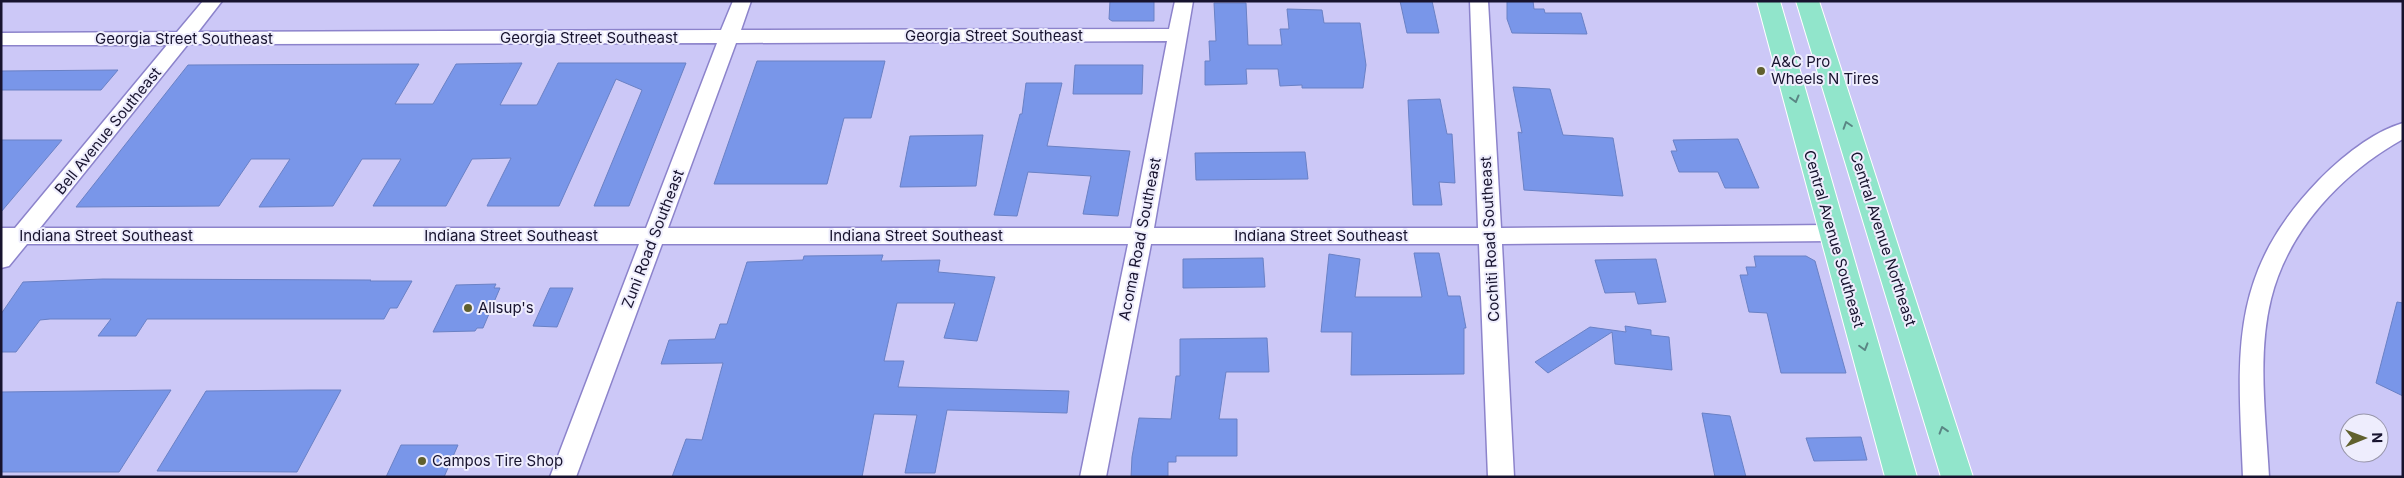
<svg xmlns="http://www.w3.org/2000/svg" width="2404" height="478" viewBox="0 0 2404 478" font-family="Inter,sans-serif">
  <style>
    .building { fill: #7996e9; stroke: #6a81c5 }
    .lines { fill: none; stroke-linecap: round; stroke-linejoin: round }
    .minor-casing { stroke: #8c83cb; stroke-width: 3 }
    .major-casing { stroke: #fff; stroke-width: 2 }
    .minor { fill: #fff; fill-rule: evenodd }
    .major { fill: #91e5cb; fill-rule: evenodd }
    .oneway { stroke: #5a8684 }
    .poi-dot { fill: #60602d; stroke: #eeedfd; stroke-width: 2 }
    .labels { text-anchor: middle; stroke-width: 4; stroke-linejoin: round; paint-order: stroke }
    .street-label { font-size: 15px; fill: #17132e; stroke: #eeedfd }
    .poi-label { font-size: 15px; fill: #17132e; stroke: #eeedfd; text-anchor: start }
  </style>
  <rect width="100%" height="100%" fill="#ccc8f7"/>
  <!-- building -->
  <path class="building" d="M1110 1H1154V21H1112L1109 19Z
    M1400 1H1432L1439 33H1407Z
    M1507 1H1533L1534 9H1544L1545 13H1581L1587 34 1512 33 1507 19Z
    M1214 3H1246L1248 45H1282L1280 29H1289L1287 9 1322 10 1324 23H1360L1366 65 1363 88H1302V85L1280 86 1278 69H1246L1247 84 1205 85V61H1210L1209 41H1216Z
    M757 61H885L871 118H844L827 184H714Z
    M522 63 500 105H537L558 63H686L629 206H594L642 90 616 79 559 206H487L511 158 472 159 446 206H373L401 159H362L333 206 259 207 290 159H251L219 206 76 207 188 65 419 64 395 104H433L456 64Z
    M1075 65H1143L1142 94H1073Z
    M118 70 101 90H1V71Z
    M1026 83H1062L1047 146 1130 151 1118 216 1083 214 1091 176 1028 172 1017 216 994 215 1020 114H1022Z
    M1513 87 1550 89 1563 135 1613 138 1623 196 1524 190 1518 132 1522 133Z
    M1440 99 1447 134H1452L1455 183 1439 182 1442 205H1413L1408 100Z
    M983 135 976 186 900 187 910 136Z
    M1738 139 1759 188H1725L1718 172H1679L1671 151H1677L1673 140Z
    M1 140H62L1 212Z
    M1305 152 1308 179 1196 180 1195 153Z
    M1414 253H1439L1448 296H1460L1466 328H1464V374L1351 375 1352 332H1321L1329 254 1360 259 1355 297H1422Z
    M883 255 881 261 940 260 938 272 995 277 977 341 944 338 955 303H897L884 361H904L898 387 1069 391 1067 413 947 410 935 473H905L917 415 874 414 862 477H672L686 439 702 440 723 363 661 364 669 340 715 339 720 324H727L747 262 803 260 804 256Z
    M1754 256H1806L1815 261 1846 373H1781L1767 313 1749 312 1740 275H1748L1746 267H1756Z
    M1263 258 1265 287 1183 288V259Z
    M1656 259 1666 302 1638 304 1635 292 1605 293 1595 260Z
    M103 279 371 280 370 281H412L397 308H390L384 319H147L136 336H98L111 319H50L40 320 16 352H1V314L23 282Z
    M496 284 494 288H500L483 328H477L475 331 433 332 456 285Z
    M550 288H573L557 327 533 326Z
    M2397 302 2403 303V396L2376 383Z
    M1625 326 1651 330V335L1669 337 1672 370 1615 364 1612 332 1548 373 1535 362 1590 327 1626 332Z
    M1267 338 1269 372H1226L1219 419H1237V456H1176V462H1168V477H1131L1132 457 1139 418 1171 419 1176 376H1180V339Z
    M171 390 119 472H1V392Z
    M310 390H341L297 472 157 471 206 391Z
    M1702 413 1730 416 1746 477H1715Z
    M1861 437 1867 460 1814 461 1806 438Z
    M401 445H458L444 477H386Z"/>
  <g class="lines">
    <defs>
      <path id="minor" d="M203 1H222L198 32 721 30 733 1H751L741 30 1169 29 1175 1H1193L1154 228H1478L1470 1H1488L1501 228 1831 225 1839 227 1842 233 1839 239 1831 241 1502 244 1514 477H1488L1479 244H1151L1106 477H1080L1128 244H662L576 477H550L639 244H27L9 266 1 268V228H15L167 45H1V33L177 32ZM1167 41 1131 228H668L736 43ZM717 43 646 228H40L188 44Z
        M2403 123V139C2342 173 2288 230 2271 299 2257 355 2266 419 2269 477H2243C2238 355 2227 275 2319 180 2341 158 2372 132 2403 123Z"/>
      <path id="major" d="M1757 1H1780L1917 477H1885Z
        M1796 1H1819L1973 477H1941Z"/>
    </defs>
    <!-- minor casing -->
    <use href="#minor" class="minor-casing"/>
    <!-- major casing -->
    <use href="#major" class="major-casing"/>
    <!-- minor -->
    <use href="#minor" class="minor"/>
    <!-- major -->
    <use href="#major" class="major"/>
  </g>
  <!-- one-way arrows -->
  <defs><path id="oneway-chevron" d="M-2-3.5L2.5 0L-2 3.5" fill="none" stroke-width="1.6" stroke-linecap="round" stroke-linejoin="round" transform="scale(1.25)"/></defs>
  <g class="oneway">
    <use href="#oneway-chevron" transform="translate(1795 99) rotate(75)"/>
    <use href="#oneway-chevron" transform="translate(1847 125) rotate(-108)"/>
    <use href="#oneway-chevron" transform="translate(1864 347) rotate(74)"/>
    <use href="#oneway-chevron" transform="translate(1943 430) rotate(-107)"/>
  </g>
  <!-- markers -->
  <g class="poi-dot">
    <circle cx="1761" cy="71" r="5"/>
    <circle cx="468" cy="308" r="5"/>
    <circle cx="422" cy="461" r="5"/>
  </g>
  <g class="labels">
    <!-- street labels -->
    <g class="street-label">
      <text x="994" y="41">Georgia Street Southeast</text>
      <text x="589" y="43">Georgia Street Southeast</text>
      <text x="184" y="44">Georgia Street Southeast</text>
      <text transform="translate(108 131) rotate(-51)" y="5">Bell Avenue Southeast</text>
      <text x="106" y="241">Indiana Street Southeast</text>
      <text x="511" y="241">Indiana Street Southeast</text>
      <text x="916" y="241">Indiana Street Southeast</text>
      <text x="1321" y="241">Indiana Street Southeast</text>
      <text transform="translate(653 239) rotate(-69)" y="5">Zuni Road Southeast</text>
      <text transform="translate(1140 239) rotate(-79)" y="5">Acoma Road Southeast</text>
      <text transform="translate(1490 239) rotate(-93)" y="5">Cochiti Road Southeast</text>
      <text transform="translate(1834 239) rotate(74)" y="5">Central Avenue Southeast</text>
      <text transform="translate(1883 239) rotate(72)" y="5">Central Avenue Northeast</text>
    </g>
    <!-- poi labels -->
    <g class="poi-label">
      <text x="1771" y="67">A&amp;C Pro<tspan x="1771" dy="17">Wheels N Tires</tspan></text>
      <text x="478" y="313">Allsup's</text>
      <text x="432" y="466">Campos Tire Shop</text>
    </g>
  </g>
  <!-- border -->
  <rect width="2404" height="478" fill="none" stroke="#17132e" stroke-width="5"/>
  <!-- north arrow -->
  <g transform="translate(2364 438) rotate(89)"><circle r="24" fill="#eeedfd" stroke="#9896aa"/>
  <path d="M0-4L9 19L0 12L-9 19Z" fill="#60602d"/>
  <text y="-8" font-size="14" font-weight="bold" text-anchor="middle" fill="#17132e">N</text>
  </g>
</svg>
